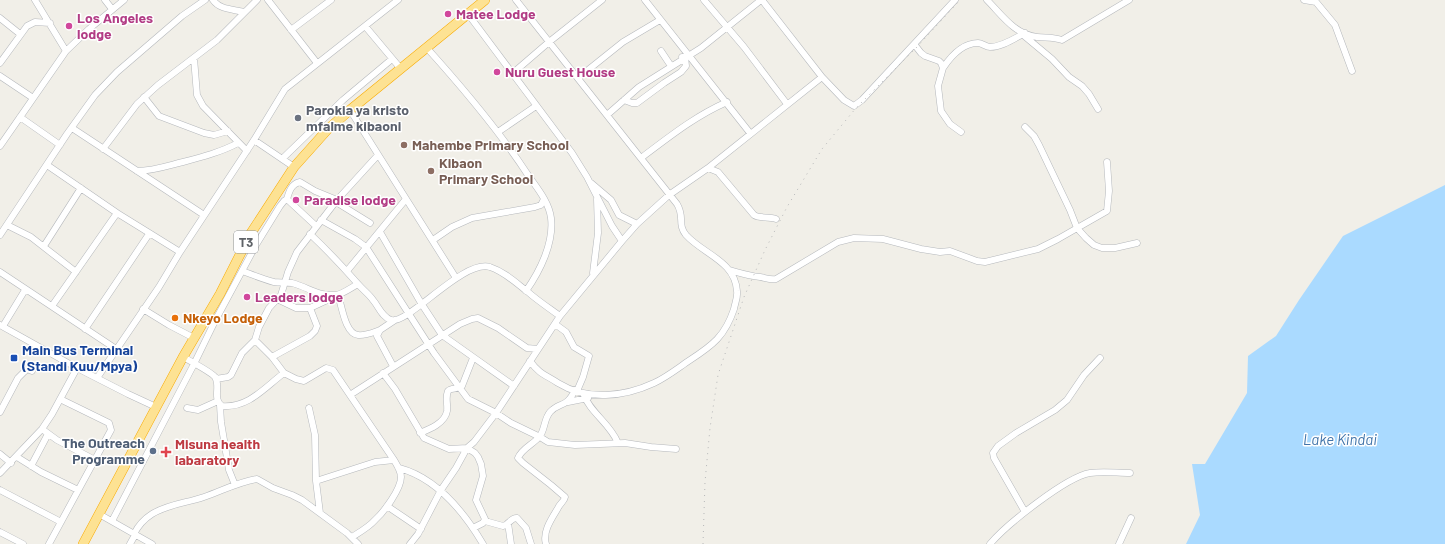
<svg xmlns="http://www.w3.org/2000/svg" width="1445" height="544" viewBox="0 0 1445 544" font-family="Barlow,sans-serif">
  <style>
    .water { fill: #aadaff }
    .lines { fill: none; stroke-linecap: round; stroke-linejoin: round }
    .minor-casing { stroke: #b5b8bc; stroke-width: 7 }
    .highway-casing { stroke: #f9ab00; stroke-width: 10 }
    .minor { stroke: #fff; stroke-width: 6 }
    .highway { stroke: #fde293; stroke-width: 9 }
    .rail { stroke: #b6b7b8; stroke-width: 1; stroke-dasharray: 1 5; stroke-linecap: butt }
    .hotel-dot { fill: #d1479c; stroke: #fff; stroke-width: 1.5 }
    .worship-dot { fill: #6b7280; stroke: #fff; stroke-width: 1.5 }
    .education-dot { fill: #8d6e63; stroke: #fff; stroke-width: 1.5 }
    .food-dot { fill: #e8710a; stroke: #fff; stroke-width: 1.5 }
    .transit-dot { fill: #1a4fb4; stroke: #fff; stroke-width: 1.5 }
    .service-dot { fill: #5c6f8a; stroke: #fff; stroke-width: 1.5 }
    .health-dot { fill: #e0444e; stroke: #fff; stroke-width: 1.5 }
    .labels { text-anchor: middle; stroke-width: 3; stroke-linejoin: round; paint-order: stroke }
    .shield { fill: #fff; stroke: #8f9295; stroke-width: 1 }
    .shield-label { font-size: 13px; font-weight: bold; fill: #5f6368 }
    .hotel-label { font-size: 14px; font-weight: bold; fill: #b23c85; stroke: #fff; text-anchor: start }
    .worship-label { font-size: 14px; font-weight: bold; fill: #5b616d; stroke: #fff; text-anchor: start }
    .education-label { font-size: 14px; font-weight: bold; fill: #785e54; stroke: #fff; text-anchor: start }
    .food-label { font-size: 14px; font-weight: bold; fill: #c56008; stroke: #fff; text-anchor: start }
    .transit-label { font-size: 14px; font-weight: bold; fill: #164399; stroke: #fff; text-anchor: start }
    .service-label { font-size: 14px; font-weight: bold; fill: #4e5e75; stroke: #fff; text-anchor: end }
    .health-label { font-size: 14px; font-weight: bold; fill: #be3a42; stroke: #fff; text-anchor: start }
    .water-label { font-size: 15px; font-style: italic; fill: #4174aa; stroke: #fff }
  </style>
  <rect width="100%" height="100%" fill="#f1efe8"/>
  <!-- water -->
  <path class="water" d="M1445 185V544H1186L1200 515 1192 464H1205L1247 393 1248 356 1276 336 1299 300 1343 236Z"/>
  <g class="lines">
    <defs>
      <path id="minor" d="M35 0 66 51
        M105 0 112 9
        M213 0C220 10 233 9 244 12
        M268 0 317 63
        M516 0 591 95 677 204C685 217 677 224 686 235 703 254 735 261 737 291 738 297 735 303 734 309 725 336 713 345 690 360 678 368 667 377 654 383 624 397 587 401 558 383 546 375 539 374 530 361
        M645 0 750 133
        M704 0 744 47 787 104
        M762 0 822 77 844 100 854 106 862 100 955 0
        M987 0C1002 15 1014 34 1037 37 1046 38 1053 37 1062 40L1129 0
        M1304 0 1316 2 1335 25 1352 71
        M468 14 572 153 587 177 612 226 622 241
        M0 18 20 34
        M365 26 401 69
        M291 30 331 0
        M1022 34 1052 59 1069 77 1082 86 1089 94 1098 109
        M914 44 921 53 925 56 939 61 941 63 943 68 938 86 941 111 950 124 961 132
        M426 47C463 88 498 129 528 175 537 188 549 202 551 218 554 243 540 271 526 291
        M661 51 671 66
        M194 58 197 95 203 106 247 151
        M0 63 27 26 35 22 50 23
        M943 68C951 56 962 43 978 43 982 43 986 47 990 47 1002 47 1015 38 1025 33
        M513 73 549 42 602 0
        M0 76 33 98
        M578 78 623 42 660 20
        M144 97 159 116 204 133 214 135 228 131
        M624 100 632 103H637L664 83 681 72 686 66 685 57H682
        M350 110 456 278
        M607 115 639 87 701 48 761 0
        M20 117 60 145
        M1025 127 1034 136 1039 145 1070 210 1077 228 1086 238 1094 245 1102 248H1115L1137 243
        M72 128 204 215
        M498 132 536 106
        M254 140 294 167
        M0 146 66 51 89 29 124 0
        M103 149 137 104 158 85 217 40 257 0
        M641 158C669 137 695 116 727 102
        M282 159 343 100 392 59
        M47 165 117 213 180 252
        M708 168 718 172 754 215C760 219 768 216 776 219
        M137 171C153 171 167 166 183 162 202 157 221 152 238 143
        M591 183 611 200 619 215 637 224
        M287 199C289 192 291 184 300 182L315 191 337 200
        M336 202 370 223
        M321 220 355 239 366 247 434 353 468 399 496 413 511 423 540 437 548 442 575 445 625 443 651 447 676 449
        M7 225 31 237 76 272
        M380 232 421 303 442 335 514 386
        M310 234C327 250 343 267 358 284 363 290 369 294 373 300 379 307 382 317 391 320 408 325 463 259 490 267 505 272 516 283 528 292 538 301 549 308 560 316
        M0 235 67 134 95 95 117 72 182 16 205 0
        M433 240 452 227 472 218 535 207 541 205 544 199
        M44 246 81 188
        M729 270C740 273 749 276 760 277 766 278 770 280 776 279L838 242 854 238 883 239 921 249 940 252 950 251 977 261 985 262 1038 249 1058 239 1107 211 1109 191 1107 162
        M242 271C253 275 263 279 274 282 280 283 286 282 292 283 310 288 317 296 336 295 343 294 352 287 358 284
        M347 271 406 199
        M0 272 116 349
        M593 273 598 233 597 199
        M52 306 117 213
        M310 308 338 295C342 306 345 334 358 335 365 336 374 332 380 330
        M143 309 169 325 194 338
        M555 324 566 332 574 347 589 356 583 377 577 391
        M0 325 77 368 128 394 156 407
        M3 326 25 290
        M85 329 149 234
        M255 340 272 357 284 373
        M183 357C190 361 211 372 215 377 221 386 212 399 222 406 249 408 265 387 284 373L296 379 304 381 326 368 333 370 394 460C397 465 401 471 401 477 401 489 384 512 375 520 369 527 360 532 352 537
        M272 357 310 336 315 331 317 326 310 308H296L277 299
        M393 366 377 336 380 330 395 320
        M383 373 395 389 424 438 449 449 467 448 475 453 478 457 481 464 483 476 476 500 485 519 483 523 473 528
        M97 378 159 287 180 252 254 140 285 89 398 0
        M216 379 228 377 231 375 242 353 255 340 259 327 269 308 281 295 288 272 297 252 337 200 378 155
        M583 393C590 413 610 423 618 443
        M350 395 460 324 472 319 478 318 498 328 527 348 538 349
        M568 402 588 398
        M220 405 221 422 229 470 235 485
        M187 408 198 410 218 401
        M309 408 315 435 316 481 320 513
        M0 412 18 378 27 369 32 371
        M42 429 57 440 95 460
        M420 433C430 429 445 423 447 411 448 404 445 398 448 391 452 387 457 390 462 386L473 358
        M0 454 11 463
        M17 457 41 472 78 490
        M31 466 48 434
        M399 468C437 478 464 512 483 544
        M0 473 42 429 52 414 77 368
        M316 481 375 462 394 460
        M0 490 61 522
        M387 506 421 529
        M1025 512 994 458 993 453 998 446 1016 433 1055 410 1067 400 1084 375 1100 358
        M99 514 152 544
        M112 521 194 364 215 321 256 245 280 206 284 201 287 199 289 201 316 226
        M485 521 503 526C509 525 511 517 517 518L526 528 531 544
        M508 523 511 544
        M0 532 23 544
        M134 534C138 526 144 519 152 514 168 504 187 503 204 497 222 491 238 482 257 479L273 488 292 495 302 500 347 533 358 544
        M49 544 111 430 109 423 60 399
        M130 544 135 535
        M410 544 418 534 441 490 456 468 467 448 474 442 496 413 560 316 622 241 637 224 669 195 708 168 822 77
        M546 544C542 532 552 518 558 508 560 503 564 502 565 497L551 485 523 463 518 458C522 448 534 444 540 436 545 429 544 419 550 412 560 401 566 409 575 390
        M990 544C1006 525 1066 477 1090 473 1103 471 1117 473 1130 473
        M1119 544 1131 518"/>
      <path id="highway" d="M83 544 183 357 220 294 251 233 294 167 328 129 350 110 485 0"/>
    </defs>
    <!-- minor casing -->
    <use href="#minor" class="minor-casing"/>
    <!-- highway casing -->
    <use href="#highway" class="highway-casing"/>
    <!-- minor -->
    <use href="#minor" class="minor"/>
    <!-- highway -->
    <use href="#highway" class="highway"/>
    <!-- rail -->
    <path class="rail" d="M703 544 705 482 710 428 718 375 744 297 765 250 787 207 822 149 856 108 916 48 960 0"/>
  </g>
  <!-- markers -->
  <g class="hotel-dot">
    <circle cx="448" cy="14" r="4"/>
    <circle cx="69" cy="26" r="4"/>
    <circle cx="497" cy="72" r="4"/>
    <circle cx="296" cy="200" r="4"/>
    <circle cx="247" cy="297" r="4"/>
  </g>
  <circle class="worship-dot" cx="298" cy="118" r="4"/>
  <g class="education-dot">
    <circle cx="404" cy="145" r="4"/>
    <circle cx="431" cy="171" r="4"/>
  </g>
  <circle class="food-dot" cx="175" cy="318" r="4"/>
  <rect class="transit-dot" x="10" y="354" width="8" height="8" rx="2"/>
  <circle class="service-dot" cx="153" cy="451" r="4"/>
  <path class="health-dot" d="M164 446h4v4h4v4h-4v4h-4v-4h-4v-4h4z"/>
  <g class="labels">
    <!-- shield labels -->
    <rect class="shield" x="234" y="231" width="24" height="22" rx="3"/>
    <g class="shield-label">
      <text x="246" y="247">T3</text>
    </g>
    <!-- hotel labels -->
    <g class="hotel-label">
      <text x="456" y="19">Matee Lodge</text>
      <text x="77" y="23">Los Angeles<tspan x="77" dy="16">lodge</tspan></text>
      <text x="505" y="77">Nuru Guest House</text>
      <text x="304" y="205">Paradise lodge</text>
      <text x="255" y="302">Leaders lodge</text>
    </g>
    <!-- worship labels -->
    <g class="worship-label">
      <text x="306" y="115">Parokia ya kristo<tspan x="306" dy="16">mfalme kibaoni</tspan></text>
    </g>
    <!-- education labels -->
    <g class="education-label">
      <text x="412" y="150">Mahembe Primary School</text>
      <text x="439" y="168">Kibaon<tspan x="439" dy="16">Primary School</tspan></text>
    </g>
    <!-- food labels -->
    <g class="food-label">
      <text x="183" y="323">Nkeyo Lodge</text>
    </g>
    <!-- transit labels -->
    <g class="transit-label">
      <text x="22" y="355">Main Bus Terminal<tspan x="22" dy="16">(Standi Kuu/Mpya)</tspan></text>
    </g>
    <!-- service labels -->
    <g class="service-label">
      <text x="145" y="448">The Outreach<tspan x="145" dy="16">Programme</tspan></text>
    </g>
    <!-- health labels -->
    <g class="health-label">
      <text x="175" y="449">Misuna health<tspan x="175" dy="16">labaratory</tspan></text>
    </g>
    <!-- water labels -->
    <g class="water-label">
      <text x="1340" y="445">Lake Kindai</text>
    </g>
  </g>
</svg>
